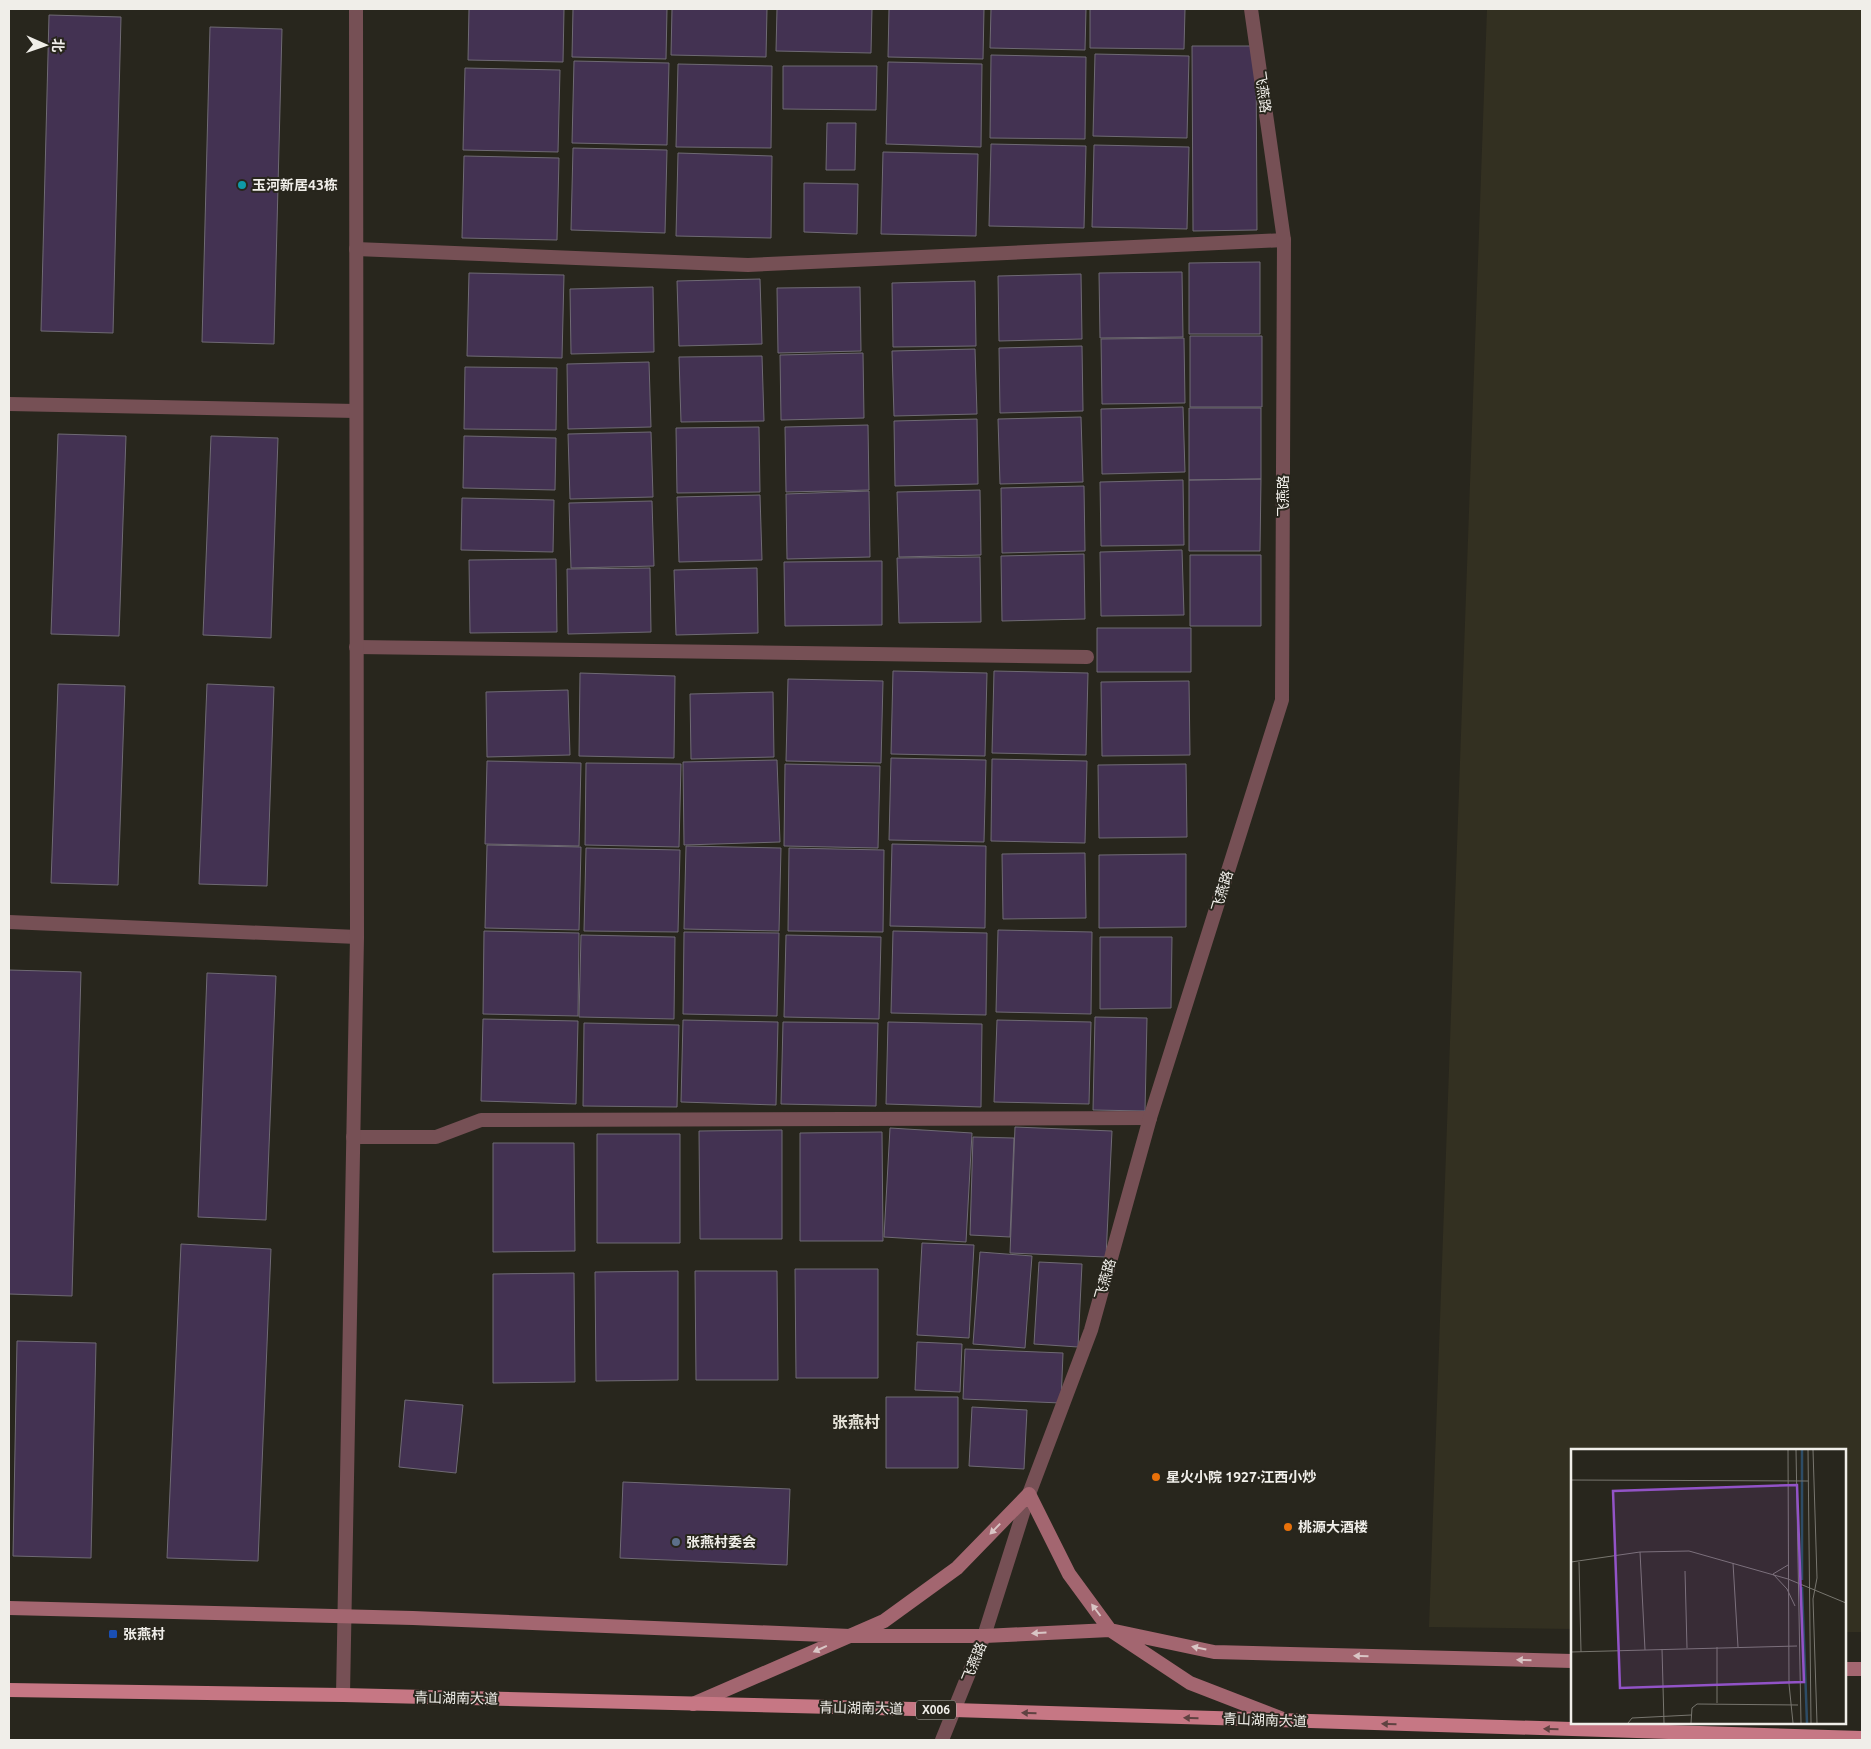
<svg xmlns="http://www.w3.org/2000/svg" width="1871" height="1749" viewBox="0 0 1871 1749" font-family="Ubuntu,'Noto Sans SC',sans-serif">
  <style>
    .built { fill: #333021 }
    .building { fill: #433252; stroke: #6f6a74 }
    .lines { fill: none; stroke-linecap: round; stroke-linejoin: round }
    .service { stroke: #765055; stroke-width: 14 }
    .minor { stroke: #765055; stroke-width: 14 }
    .tertiary { stroke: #765055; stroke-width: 14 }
    .secondary { stroke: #a36670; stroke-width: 14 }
    .primary { stroke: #c67784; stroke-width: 14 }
    .oneway { fill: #d9c5c5 }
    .oneway2 { fill: #5f4241 }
    .culture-dot { fill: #0f9aa8; stroke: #28261d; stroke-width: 2 }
    .food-dot { fill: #e8710a; stroke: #28261d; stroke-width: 2 }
    .service-dot { fill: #5c6f8a; stroke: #28261d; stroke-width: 2 }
    .transit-dot { fill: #1a4fb4; stroke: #28261d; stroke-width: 2 }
    .labels { text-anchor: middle; stroke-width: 4; stroke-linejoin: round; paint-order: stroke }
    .shield { fill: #28261d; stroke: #b4b2ac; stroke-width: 1 }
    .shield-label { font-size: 12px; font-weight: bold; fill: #f0eee9 }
    .street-label { font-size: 14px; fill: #f0eee9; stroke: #28261d }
    .poi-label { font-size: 14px; font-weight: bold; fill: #f0eee9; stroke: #28261d; text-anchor: start }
    .quarter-label { font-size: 16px; font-weight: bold; fill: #e4e1d6; stroke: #28261d }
    .inset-river { fill: none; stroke: #2d4c66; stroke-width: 2.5 }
    .inset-road { fill: none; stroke: #78766f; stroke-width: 1 }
    .view { fill: #9253c7; fill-opacity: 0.15; stroke: #9253c7; stroke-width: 2.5 }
    .inset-edge { fill: none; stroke: #f0eee9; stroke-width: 2.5 }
  </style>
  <rect width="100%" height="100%" fill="#28261d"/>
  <!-- built -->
  <path class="built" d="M1487 9H1862V1632H1845V1450H1572V1629L1429 1627Z"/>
  <!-- building -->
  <path class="building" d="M469 9H564L563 62 468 60Z
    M573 9H667L666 59 572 57Z
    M672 9H767L766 57 671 55Z
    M777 9H872L871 53 776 51Z
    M889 9H984L983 59 888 57Z
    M991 9H1086L1085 50 990 48Z
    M1090 9H1185L1184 49 1090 48Z
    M49 15 121 17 113 333 41 331Z
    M210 27 282 29 274 344 202 342Z
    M1192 46H1256L1257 230 1193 231Z
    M1095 54 1189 56 1187 138 1093 136Z
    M991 55 1086 57 1085 139 990 138Z
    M574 61 669 63 667 145 572 143Z
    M888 62 982 64 981 147 886 144Z
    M678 64 772 66 771 148 676 147Z
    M783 66H877L876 110 783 109Z
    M465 68 560 70 558 152 463 150Z
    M827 123H856L855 170H826Z
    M991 144 1086 146 1084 228 989 226Z
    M1094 145 1189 147 1187 229 1092 227Z
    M573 148 667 150 665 233 571 230Z
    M883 152 978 154 976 236 881 234Z
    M678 153 772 156 771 238 676 236Z
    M464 156 559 158 557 240 462 238Z
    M804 183 858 184 857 234 804 232Z
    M1260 262V334H1189V263Z
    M1182 272 1183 337 1100 338 1099 273Z
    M469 273 564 275 562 358 467 356Z
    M1081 274 1082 339 999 341 998 276Z
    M760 279 762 344 679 346 677 281Z
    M975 281 976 346 893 347 892 283Z
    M653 287 654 352 571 354 570 289Z
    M860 287 861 351 778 353 777 288Z
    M1190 336H1262V407H1190Z
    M1184 338 1185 403 1102 404 1101 339Z
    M1082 346 1083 411 1000 413 999 348Z
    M975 349 977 414 894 416 892 351Z
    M863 353 864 418 781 420 780 355Z
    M762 356 764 421 681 422 679 357Z
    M649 362 651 427 568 429 567 364Z
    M465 367 557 368 556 430 464 429Z
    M1183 407 1185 472 1102 474 1101 409Z
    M1189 408H1261V479L1189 480Z
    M1081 417 1083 482 1000 484 998 419Z
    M977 419 978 484 895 486 894 421Z
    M868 425 869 490 786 492 785 427Z
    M759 427 760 492 677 493 676 428Z
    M651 432 653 497 570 499 568 434Z
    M58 434 126 436 119 636 51 634Z
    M211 436 278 438 271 638 203 635Z
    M464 436 556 438 555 490 463 488Z
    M1261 479 1260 551H1189V480Z
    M1183 480 1184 545 1101 546 1100 482Z
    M1084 486 1085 551 1002 553 1001 488Z
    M980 490 981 555 899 557 897 492Z
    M869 491 870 557 787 559 786 494Z
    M760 495 762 560 679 562 677 497Z
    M462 498 554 500 553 552 461 550Z
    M652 501 654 566 571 568 569 503Z
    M1182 550 1184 615 1101 616 1100 552Z
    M1084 554 1085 619 1002 621 1001 556Z
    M1190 555H1261V626H1190Z
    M980 557 981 622 899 623 897 558Z
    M556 559 557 632 470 633 469 560Z
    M882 561V625L785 626 784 562Z
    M650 568 651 632 568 634 567 569Z
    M757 568 758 633 676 635 674 570Z
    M1097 628H1191V672H1097Z
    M893 671 987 673 985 756 891 754Z
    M994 671 1088 673 1086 755 992 753Z
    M580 673 675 676 674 758 579 756Z
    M788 679 883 681 881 763 786 761Z
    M1189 681 1190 755 1102 756 1101 682Z
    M58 684 125 686 118 885 51 883Z
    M207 684 274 687 267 886 199 884Z
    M568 690 570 755 487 757 486 692Z
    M773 692 774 757 691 759 690 694Z
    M891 758 986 760 984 842 889 840Z
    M992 759 1087 761 1085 843 991 841Z
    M777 760 780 842 684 845 683 762Z
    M487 761 581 763 579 846 485 844Z
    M586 763 681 764 679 847 585 845Z
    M785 764 880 766 878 848 784 846Z
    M1186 764 1187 837 1099 838 1098 765Z
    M892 844 986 846 985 928 890 926Z
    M487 845 581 847 579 930 485 928Z
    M686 846 781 848 779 931 684 929Z
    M586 848 680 850 678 932 584 931Z
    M789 848 884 850 883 932 788 931Z
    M1085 853 1086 918 1003 919 1002 854Z
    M1186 854V927L1099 928V855Z
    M998 930 1092 932 1091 1014 996 1012Z
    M484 931 579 933 578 1016 483 1014Z
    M893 931 987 933 986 1015 891 1013Z
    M684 932 779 933 777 1016 683 1014Z
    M581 935 675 937 674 1019 579 1017Z
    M786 935 881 937 879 1019 784 1017Z
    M1100 937H1172L1171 1008 1100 1009Z
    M9 970 81 972 72 1296 9 1294Z
    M207 973 276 976 266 1220 198 1217Z
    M1095 1017 1147 1018 1145 1111 1093 1110Z
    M483 1019 578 1021 576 1104 481 1101Z
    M683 1020 778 1022 776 1105 681 1102Z
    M997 1020 1091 1022 1089 1104 994 1102Z
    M783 1022 878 1023 876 1106 781 1104Z
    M888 1022 982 1024 981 1107 886 1104Z
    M584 1023 679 1025 677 1107 583 1106Z
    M1015 1127 1112 1131 1106 1257 1010 1253Z
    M890 1128 972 1133 966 1242 884 1237Z
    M782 1130V1239H700L699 1131Z
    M882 1132 883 1241H800V1133Z
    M597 1134H680V1243H597Z
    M973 1137 1014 1138 1010 1237 970 1235Z
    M493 1143H574L575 1251 493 1252Z
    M922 1243 974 1245 969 1338 917 1335Z
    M181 1244 271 1249 258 1561 167 1558Z
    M980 1252 1032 1256 1025 1348 973 1344Z
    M1039 1262 1082 1264 1078 1347 1034 1344Z
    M795 1269H878V1378H796Z
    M678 1271V1380L596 1381 595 1272Z
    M695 1271H777L778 1380H696Z
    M574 1273 575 1382 493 1383V1274Z
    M17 1341 96 1343 91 1558 13 1556Z
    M917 1342 962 1344 960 1392 915 1390Z
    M965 1349 1063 1353 1061 1403 963 1399Z
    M886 1397H958V1468H886Z
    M405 1400 463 1405 456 1473 399 1467Z
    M972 1407 1027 1410 1024 1469 969 1466Z
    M623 1482 790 1489 787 1565 620 1558Z"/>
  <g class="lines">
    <!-- service -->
    <path class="service" d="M356 249 748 265 1284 240
      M9 404 356 411
      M356 647 1087 657
      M9 922 357 937
      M353 1137H436L481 1120 1150 1118"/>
    <!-- minor -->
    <path class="minor" d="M343 1695 357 937 356 9"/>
    <!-- tertiary -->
    <path class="tertiary" d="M942 1740 984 1636 1029 1494 1091 1330 1150 1118 1282 700 1284 240 1251 9"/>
    <!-- secondary -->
    <path class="secondary" d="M9 1608 413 1618 850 1636H984L1110 1630 1214 1652 1572 1661
      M1845 1669H1862
      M693 1704 884 1621 957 1568 1029 1494 1069 1574 1110 1630 1190 1683 1283 1719"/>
    <!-- primary -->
    <path class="primary" d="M9 1690 343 1695 954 1710 1862 1738"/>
  </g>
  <!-- one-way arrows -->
  <defs><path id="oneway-solid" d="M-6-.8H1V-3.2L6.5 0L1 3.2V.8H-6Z" transform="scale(1.25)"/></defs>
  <g class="oneway">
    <use href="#oneway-solid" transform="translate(995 1529) rotate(134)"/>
    <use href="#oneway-solid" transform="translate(1096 1610) rotate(-127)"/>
    <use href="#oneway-solid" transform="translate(1039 1633) rotate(177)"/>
    <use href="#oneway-solid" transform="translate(1199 1648) rotate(-168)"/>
    <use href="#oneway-solid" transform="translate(820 1649) rotate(156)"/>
    <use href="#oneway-solid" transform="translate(1361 1656) rotate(-178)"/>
    <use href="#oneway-solid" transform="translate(1524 1660) rotate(-178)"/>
  </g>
  <g class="oneway2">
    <use href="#oneway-solid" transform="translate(1029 1713) rotate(-178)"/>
    <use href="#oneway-solid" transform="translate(1191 1718) rotate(-178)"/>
    <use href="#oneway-solid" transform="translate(1389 1724) rotate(-178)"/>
    <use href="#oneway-solid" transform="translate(1551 1729) rotate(-178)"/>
  </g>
  <!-- markers -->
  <circle class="culture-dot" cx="242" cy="185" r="5"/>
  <g class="food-dot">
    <circle cx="1156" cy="1477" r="5"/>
    <circle cx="1288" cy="1527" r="5"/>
  </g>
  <circle class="service-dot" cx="676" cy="1542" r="5"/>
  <rect class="transit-dot" x="108" y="1629" width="10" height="10" rx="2.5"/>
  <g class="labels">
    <!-- shield labels -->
    <rect class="shield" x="916" y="1700.5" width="40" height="19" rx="4"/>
    <g class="shield-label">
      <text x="936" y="1714">X006</text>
    </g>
    <!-- street labels -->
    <g class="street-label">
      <text transform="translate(1263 92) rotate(82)" y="5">飞燕路</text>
      <text transform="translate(1283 496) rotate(-90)" y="5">飞燕路</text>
      <text transform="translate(1222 891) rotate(-73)" y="5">飞燕路</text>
      <text transform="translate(1105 1279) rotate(-74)" y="5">飞燕路</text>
      <text transform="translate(974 1662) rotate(-68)" y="5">飞燕路</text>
      <text transform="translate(456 1698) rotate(1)" y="5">青山湖南大道</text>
      <text transform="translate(861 1708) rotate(1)" y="5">青山湖南大道</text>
      <text transform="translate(1265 1720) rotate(2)" y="5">青山湖南大道</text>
    </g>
    <!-- poi labels -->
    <g class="poi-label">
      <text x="252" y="190">玉河新居43栋</text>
      <text x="1166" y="1482">星火小院 1927·江西小炒</text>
      <text x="1298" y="1532">桃源大酒楼</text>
      <text x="686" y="1547">张燕村委会</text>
      <text x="123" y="1639">张燕村</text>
    </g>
    <!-- quarter labels -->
    <g class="quarter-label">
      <text x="856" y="1428">张燕村</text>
    </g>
  </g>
  <!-- overview -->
  <g transform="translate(1571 1449)">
    <rect width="275" height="275" fill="#28261d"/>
    <path class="inset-river" d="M231 131V1M231 138 236 274"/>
    <path class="inset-road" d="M217 1 218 235 222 274M225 1 230 274M237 1 240 274M242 1 246 129 242 150 246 274M0 31 237 32M69 103 74 201M0 113 69 103 118 102 217 130 275 154M8 113 10 203M162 114 167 198M217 116 202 125 216 140 224 157M114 122 116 199M91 200 93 274M0 203 226 197M146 254V198M57 274 61 269 120 266M120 274 121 259 126 255 227 256"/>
    <path class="view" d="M226 36 233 233 49 239 42 42Z"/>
    <rect width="275" height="275" class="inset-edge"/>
  </g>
  <!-- border -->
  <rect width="1871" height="1749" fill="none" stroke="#f0eee9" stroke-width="20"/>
  <!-- north arrow -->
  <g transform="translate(45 45) rotate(92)" stroke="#28261d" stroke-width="4" paint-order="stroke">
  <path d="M0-4L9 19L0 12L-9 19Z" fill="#f0eee9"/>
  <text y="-8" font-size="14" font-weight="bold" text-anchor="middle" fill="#f0eee9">北</text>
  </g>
</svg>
